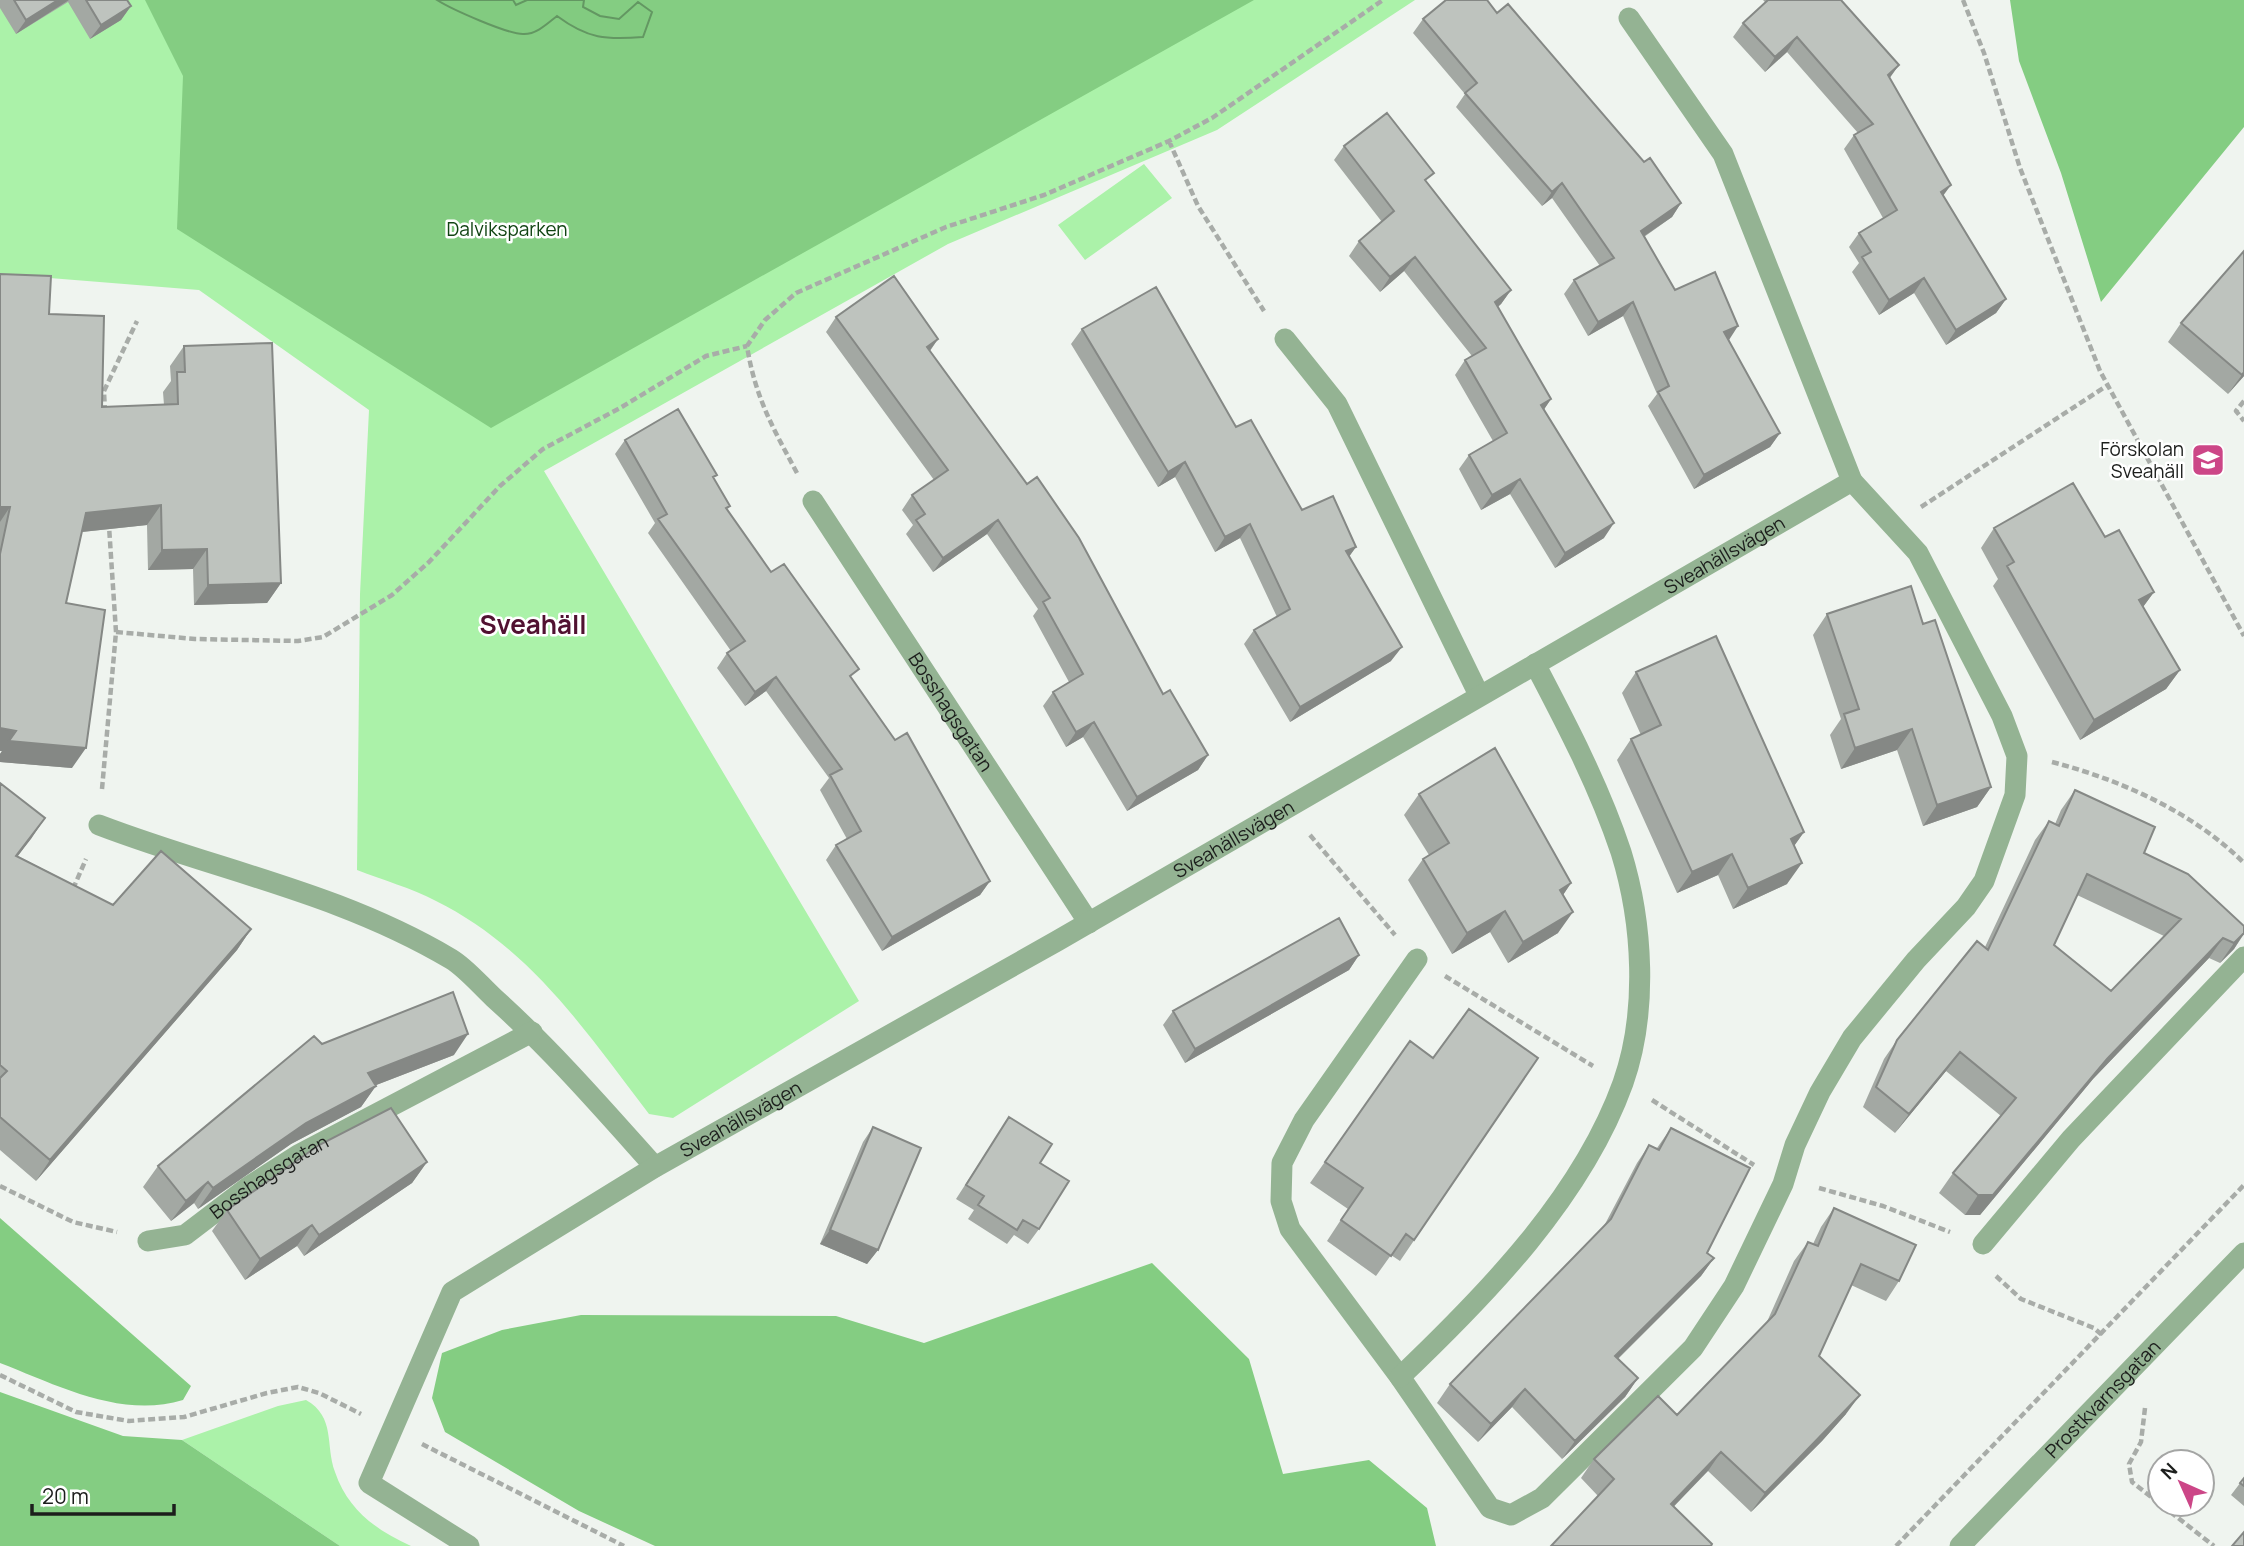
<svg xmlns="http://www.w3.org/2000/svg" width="2244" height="1546" viewBox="0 0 2244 1546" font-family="Manrope,sans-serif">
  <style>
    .green { fill: #abf2a9 }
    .forest { fill: #84cd82 }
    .water { fill: #82cb80; stroke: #639762; stroke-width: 2 }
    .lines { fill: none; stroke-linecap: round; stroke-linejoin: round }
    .path { stroke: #a8aca8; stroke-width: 4.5; stroke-dasharray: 7 3.5; stroke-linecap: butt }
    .lane { stroke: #94b393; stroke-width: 21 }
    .street { stroke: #94b393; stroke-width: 21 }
    .wall { fill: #a3a8a3; fill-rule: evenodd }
    .shaded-wall { fill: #858885 }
    .building { fill: #bec3be; stroke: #858885; stroke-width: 2; fill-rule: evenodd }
    .labels { text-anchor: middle; stroke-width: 5; stroke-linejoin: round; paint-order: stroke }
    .park-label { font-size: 19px; fill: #114413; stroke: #fff }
    .poi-label { font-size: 19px; fill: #1c1e1c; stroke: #fff; text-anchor: end }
    .street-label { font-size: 19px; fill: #1c1e1c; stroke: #fff }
    .district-label { font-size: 26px; font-weight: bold; fill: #511131; stroke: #fff }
  </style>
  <rect width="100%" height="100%" fill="#eff4ef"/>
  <!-- green -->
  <path class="green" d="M0 0H1415L1217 130 948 244 544 471 859 1001 673 1118 649 1114C587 1033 531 948 436 901 411 888 383 880 357 870L360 594 369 410 199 290 0 274Z
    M1144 164 1172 198 1085 260 1058 225Z
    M306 1400C336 1417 325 1445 335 1472 348 1510 376 1530 411 1546H340L182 1440 278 1406Z"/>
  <!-- forest -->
  <path class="forest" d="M145 0H1254L491 428 177 229 183 76Z
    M2010 0H2244V127L2101 302 2061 173 2019 61Z
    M0 1218 191 1386 183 1400C121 1419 57 1385 0 1363Z
    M1152 1263 1249 1359 1283 1474 1369 1460 1427 1508 1436 1546H655L579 1511 445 1432 432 1398 442 1353 502 1330 581 1315 836 1316 924 1343Z
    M0 1392 123 1436 182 1440 340 1546H0Z"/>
  <!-- water -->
  <path class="water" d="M437 0H513L516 5 527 0H584L583 7 600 16 619 19 638 2 652 12 643 37C606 40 588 39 557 16 548 23 537 34 524 34 509 35 451 9 437 0Z"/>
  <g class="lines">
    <!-- path -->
    <path class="path" d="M1963 0 1984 53 2020 168 2100 371 2244 636
      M1169 141 1198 206 1264 311
      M2244 401 2236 411 2244 421
      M105 412 104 391 137 321
      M797 473C773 428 755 397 747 346L765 320 796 293 946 227 1044 195 1169 141 1212 118 1383 0
      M1921 507 2108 385
      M116 632 195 639 298 641 323 637 392 595 429 562 500 486 543 449 620 408 706 356 747 346
      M2052 762C2121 780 2193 812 2244 863
      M102 789 116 632 109 526
      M1310 835 1395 935
      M73 889 86 859
      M1445 976 1593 1066
      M1652 1100 1754 1165
      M0 1186 73 1222 117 1232
      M1819 1188 1883 1206 1950 1232
      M1996 1276 2021 1299 2094 1328 2102 1335
      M0 1375 76 1412 129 1421 184 1417 267 1393 298 1387 319 1393 361 1414
      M2145 1408 2141 1442 2129 1464 2132 1482 2214 1546
      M422 1444 624 1546
      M1896 1546 2244 1185"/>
    <!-- lane -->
    <path class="lane" d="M1983 1244 2071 1139 2244 957"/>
    <!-- street -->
    <g class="street">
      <path d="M1285 339 1337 404 1479 695"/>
      <path id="s1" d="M813 501 1089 923"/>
      <path d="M99 825C219 871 338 892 451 959 466 968 480 985 494 998 552 1050 603 1109 655 1167"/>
      <path d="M1417 959 1304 1120 1282 1163 1281 1201 1290 1229 1400 1377 1490 1508 1511 1515 1542 1498 1693 1348 1734 1286 1783 1184 1795 1145 1820 1092 1852 1038 1916 960 1966 907 1984 881 2015 795 2017 756 2002 716 1918 553 1852 481"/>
      <path id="s2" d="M148 1241 185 1235 248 1187 298 1155 532 1032"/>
      <path d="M1400 1377C1486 1295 1582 1197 1623 1083 1648 1012 1643 923 1621 852 1599 786 1567 725 1535 664"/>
      <path id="s3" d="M469 1546 369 1483 452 1292 655 1167 1057 941 1852 481 1723 154 1629 18"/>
      <path id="s4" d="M1960 1546 2244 1253"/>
    </g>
  </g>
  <!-- wall -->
  <path class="wall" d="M0 0H127L131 6 121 20 90 39 68 2 16 34 0 8Z
    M1763 0H1841L1890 78 1943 195 2006 299 1996 313 1946 345 1914 293 1879 315 1852 272 1859 263 1849 247 1859 233 1883 218 1844 149 1854 135 1858 133 1787 52 1765 72 1733 37 1743 23 1766 3Z
    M1497 13 1644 162 1681 203 1672 217 1644 237 1675 290 1728 340 1780 433 1770 447 1694 489 1648 406 1657 394 1623 316 1588 336 1564 294 1574 280 1600 266 1552 198 1542 206 1456 107 1465 94 1413 33 1423 19Z
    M1344 146 1427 183 1511 290 1501 304 1498 307 1551 399 1544 409 1604 538 1555 568 1510 494 1481 510 1459 469 1469 455 1493 441 1455 375 1465 360 1472 356 1404 271 1380 292 1349 256 1359 241 1382 222 1334 160Z
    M0 274 49 314 102 407 164 405 163 392 171 381 170 366 184 346 281 583 267 603 194 605 193 569 148 570 147 525 82 532 66 603 72 768 0 762V754L2 751H0Z
    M836 317 938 339 930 351 1163 694 1208 755 1198 770 1127 811 1083 737 1066 747 1043 706 1053 692 1069 682 1033 616 1038 609 987 534 933 572 906 534 913 525 902 510 912 495 934 480 826 332Z
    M2181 323 2244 376 2228 394 2168 342Z
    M1082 329 1236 427 1302 510 1356 547 1349 556 1391 661 1290 722 1244 644 1254 630 1277 617 1240 538 1215 552 1175 477 1158 487 1071 344Z
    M625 440 714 479 730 506 727 510 771 572 852 679 990 881 980 895 882 951 826 860 836 845 847 839 820 790 829 778 766 691 745 706 717 668 727 653 731 651 648 533 655 523 615 454Z
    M1994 528 2105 537 2154 592 2143 607 2180 670 2166 689 2080 740 1993 586 1998 579 1981 548Z
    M1827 614 1923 624 1991 787 1977 807 1923 826 1897 750 1841 769 1830 735 1841 719 1813 635Z
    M1636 672 1804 832 1794 846 1787 884 1733 909 1718 875 1677 893 1617 760 1631 739 1641 735 1622 693Z
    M0 783 45 818 18 856 113 905 251 929 237 950 36 1181 0 1150Z
    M2075 790 2144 853 2244 926V934L2234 949 2220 963 2209 958 2093 1079 1980 1215H1965L1939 1193 1953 1173 2001 1116 1946 1071 1895 1133 1863 1107 1884 1059 1897 1040 1985 947 2035 840 2049 821 2055 824 2061 810ZM2077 895 2164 936 2111 991 2054 945Z
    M1419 794 1571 883 1563 895 1558 933 1508 963 1490 932 1452 954 1408 880 1423 859 1429 855 1404 815Z
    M1359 955 1349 970 1185 1063 1163 1025 1173 1011Z
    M1410 1041 1433 1058H1538L1400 1261 1391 1255 1376 1276 1327 1241 1348 1209 1310 1183Z
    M322 1044 454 1055 376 1085 361 1107 291 1144 198 1209 194 1203 171 1221 143 1187 158 1166Z
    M1009 1117 1040 1163 1039 1229 1028 1244 1014 1235 1007 1244 968 1219 974 1210 956 1199Z
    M873 1127 878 1250 867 1264 820 1244 863 1142Z
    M1671 1128 1707 1253 1714 1258 1701 1276 1618 1359 1638 1378 1625 1397 1562 1459 1512 1407 1478 1442 1437 1403 1450 1384 1604 1226 1637 1163 1649 1145 1657 1148Z
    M427 1162 412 1183 304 1256 297 1246 245 1280 212 1231 227 1210Z
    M1834 1208 1899 1281 1886 1301 1851 1285 1819 1356 1846 1414 1822 1441 1751 1512 1708 1471 1598 1496 1581 1478 1594 1459 1677 1415 1766 1324 1794 1261 1808 1242 1813 1244 1821 1227Z
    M2244 1478V1506L2231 1495Z"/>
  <!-- shaded-wall -->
  <path class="shaded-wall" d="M58 0H69L16 34 26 20Z
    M131 6 121 20 90 39 101 25Z
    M1797 37 1787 52 1765 72 1775 57Z
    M1899 65 1889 79 1888 75Z
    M1562 183 1552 198 1542 206 1552 192Z
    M1951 185 1940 200 1941 192Z
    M1681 203 1672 217 1631 245 1641 231Z
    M1415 257 1404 271 1380 292 1390 277Z
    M1924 278 1914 293 1879 315 1889 300Z
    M1511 290 1501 304 1485 316 1495 302Z
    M2006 299 1996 313 1946 345 1956 330Z
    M1633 302 1623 316 1588 336 1598 322Z
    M1738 326 1729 340 1714 346 1724 332Z
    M938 339 928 353 927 347Z
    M2244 372V376L2228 394Z
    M1551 399 1541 414V405Z
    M1780 433 1770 447 1694 489 1704 475Z
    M1185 462 1175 477 1158 487 1168 472Z
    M1520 479 1510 494 1481 510 1492 495Z
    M161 505 147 525 72 533 86 513Z
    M0 507H10L0 522Z
    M998 520 987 534 933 572 943 558Z
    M1614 523 1604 538 1555 568 1565 553Z
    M1250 524 1240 538 1215 552 1225 537Z
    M1356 547 1346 561V551Z
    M207 549 193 569 148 570 162 550Z
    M281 583 267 603 194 605 208 585Z
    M2154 592 2140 611 2139 600Z
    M1402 647 1391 661 1290 722 1300 707Z
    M2180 670 2166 689 2080 740 2094 720Z
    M776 677 766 691 745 706 755 692Z
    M1094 722 1083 737 1066 747 1076 732Z
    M0 728 86 748 72 768 0 762V754L2 751H0Z
    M1912 729 1897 750 1841 769 1855 748Z
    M1208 755 1198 770 1127 811 1137 797Z
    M1991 787 1977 807 1923 826 1937 805Z
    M45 818 31 839 2 876 16 856Z
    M1804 832 1789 853 1791 839Z
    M1732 854 1718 875 1677 893 1692 872Z
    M1802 863 1787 884 1733 909 1748 888Z
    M990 881 980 895 882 951 892 937Z
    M1571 883 1557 904 1560 890Z
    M1505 911 1490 932 1452 954 1467 933Z
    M1573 912 1558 933 1508 963 1523 942Z
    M251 929 237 950 36 1181 50 1160Z
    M2244 933 2234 949 2220 963 2234 943Z
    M2223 938 2209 958 2093 1079 1980 1215H1965L1978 1195Z
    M1359 955 1349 970 1185 1063 1195 1049Z
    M468 1034 454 1055 353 1094 368 1073Z
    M1960 1052 1946 1071 1895 1133 1909 1114Z
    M376 1086 361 1107 291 1144 198 1209 213 1188 306 1123Z
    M427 1162 412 1183 304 1256 319 1235Z
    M208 1182 194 1203 171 1221 186 1201Z
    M312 1225 297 1246 245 1280 260 1259Z
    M830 1230 878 1250 867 1264 820 1244Z
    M1714 1258 1701 1276 1602 1374 1615 1356Z
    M1638 1378 1625 1397 1562 1459 1575 1441Z
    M1525 1389 1512 1407 1478 1442 1491 1424Z
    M1860 1395 1846 1414 1822 1441 1751 1512 1765 1493Z
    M1721 1452 1708 1471 1657 1524 1671 1504Z"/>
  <!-- building -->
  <path class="building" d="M14 0H58L26 20Z
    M86 0H127L131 6 101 25Z
    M1446 0H1487L1497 13 1508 4 1644 162 1650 158 1681 203 1641 231 1675 290 1715 272 1738 326 1724 332 1780 433 1704 475 1658 392 1669 386 1633 302 1598 322 1574 280 1614 258 1562 183 1552 192 1465 93 1477 83 1423 19Z
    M1768 0H1841L1899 65 1888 75 1951 185 1941 192 2006 299 1956 330 1924 278 1889 300 1862 257 1871 252 1859 233 1897 210 1854 135 1873 124 1797 37 1775 57 1743 23Z
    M1387 113 1434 173 1425 180 1511 290 1495 302 1551 399 1541 405 1614 523 1565 553 1520 479 1492 495 1469 455 1507 433 1465 360 1486 348 1415 257 1390 277 1359 241 1394 211 1344 146Z
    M2244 251V372L2242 375 2181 323Z
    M0 274 51 276 49 314 104 316 102 407 178 404 177 372H185L184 346 272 343 281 583 208 585 207 549 162 550 161 505 86 513 66 603 105 610 86 748 9 741 16 731 0 728V554L10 507H0Z
    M894 276 938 339 927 347 1027 484 1037 477 1079 538 1163 694 1170 690 1208 755 1137 797 1094 722 1076 732 1053 692 1083 674 1043 602 1050 598 998 520 943 558 916 520 925 514 912 495 948 470 836 317Z
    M1156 287 1236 427 1251 420 1302 510 1333 496 1356 547 1346 551 1402 647 1300 707 1254 630 1290 609 1250 524 1225 537 1185 462 1168 472 1082 329Z
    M678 409 717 475 713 477 730 506 726 508 771 572 784 564 859 669 850 676 895 740 907 733 990 881 892 937 836 845 861 831 830 775 842 769 776 677 755 692 727 653 745 641 658 519 667 514 625 440Z
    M2073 483 2105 537 2119 530 2154 592 2139 600 2180 670 2094 720 2007 566 2014 562 1994 528Z
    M1911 586 1923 624 1935 620 1991 787 1937 805 1912 729 1855 748 1844 714 1859 709 1827 614Z
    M1716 636 1804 832 1791 839 1802 863 1748 888 1732 854 1692 872 1631 739 1661 725 1636 672Z
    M1495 748 1571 883 1560 890 1573 912 1523 942 1505 911 1467 933 1423 859 1449 843 1419 794Z
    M0 783 45 818 16 856 113 905 161 851 251 929 50 1160 0 1117V1078L7 1071 0 1065Z
    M2075 790 2155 827 2144 853 2188 874 2244 926V933L2234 943 2223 938 2107 1059 1993 1195H1978L1953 1173 2016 1098 1960 1052 1909 1114 1876 1087 1897 1040 1977 941 1988 950 2049 821 2059 826ZM2087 874 2181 919 2111 991 2054 945Z
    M1339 918 1359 955 1195 1049 1173 1011Z
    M453 992 468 1034 368 1073 376 1086 306 1123 213 1188 208 1182 186 1201 158 1166 314 1036 322 1044Z
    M1469 1009 1538 1058 1414 1240 1406 1234 1391 1256 1341 1220 1363 1188 1325 1162 1410 1041 1433 1058Z
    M391 1108 427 1162 319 1235 312 1225 260 1259 227 1210 319 1145Z
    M1009 1117 1052 1144 1040 1163 1069 1181 1039 1229 1023 1220 1017 1230 978 1205 984 1196 966 1185Z
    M873 1127 921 1148 878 1250 830 1230Z
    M1671 1128 1750 1168 1707 1253 1714 1258 1615 1356 1638 1378 1575 1441 1525 1389 1491 1424 1450 1384 1611 1219 1649 1145 1659 1150Z
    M1834 1208 1916 1245 1899 1281 1861 1264 1819 1356 1860 1395 1835 1421 1765 1493 1721 1452 1671 1504 1712 1544 1711 1546H1551L1614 1479 1594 1459 1658 1396 1677 1415 1775 1314 1808 1242 1818 1246Z
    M2244 1478V1486L2240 1483Z
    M2244 1532V1546H2232Z"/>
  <!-- icons -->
  <defs>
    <symbol id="school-square" viewBox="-11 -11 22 22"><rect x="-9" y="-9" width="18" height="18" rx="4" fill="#cc4687" stroke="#fff"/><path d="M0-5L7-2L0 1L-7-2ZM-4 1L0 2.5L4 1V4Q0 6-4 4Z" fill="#fff"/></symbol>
  </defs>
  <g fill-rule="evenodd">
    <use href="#school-square" x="2189" y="441" width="38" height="38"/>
  </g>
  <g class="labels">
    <!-- park labels -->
    <g class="park-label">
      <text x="507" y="236">Dalviksparken</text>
    </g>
    <!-- poi labels -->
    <g class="poi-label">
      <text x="2184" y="456">Förskolan<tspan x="2184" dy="22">Sveahäll</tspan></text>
    </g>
    <!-- street labels -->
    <g class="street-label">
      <text dy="7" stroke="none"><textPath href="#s3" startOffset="1797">Sveahällsvägen</textPath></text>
      <text dy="7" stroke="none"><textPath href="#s1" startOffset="252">Bosshagsgatan</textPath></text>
      <text dy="7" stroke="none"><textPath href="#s3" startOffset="1230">Sveahällsvägen</textPath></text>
      <text dy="7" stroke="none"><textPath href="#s3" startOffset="663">Sveahällsvägen</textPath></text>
      <text dy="7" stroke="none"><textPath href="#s2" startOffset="140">Bosshagsgatan</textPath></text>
      <text dy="7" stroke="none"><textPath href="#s4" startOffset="205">Prostkvarnsgatan</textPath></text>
    </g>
    <!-- district labels -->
    <g class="district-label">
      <text x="533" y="634">Sveahäll</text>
    </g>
  </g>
  <!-- north arrow -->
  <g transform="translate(2181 1483) rotate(315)"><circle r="33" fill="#ffffff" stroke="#a4a5a4" stroke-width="2"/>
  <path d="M0-5L12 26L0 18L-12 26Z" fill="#cc4687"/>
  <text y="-10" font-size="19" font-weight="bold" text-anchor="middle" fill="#1c1e1c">N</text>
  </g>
  <!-- scale -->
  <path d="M32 1504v10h142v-10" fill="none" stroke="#1c1e1c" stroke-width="3.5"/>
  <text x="42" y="1504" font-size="21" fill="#1c1e1c" stroke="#ffffff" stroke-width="5" paint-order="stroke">20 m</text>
</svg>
